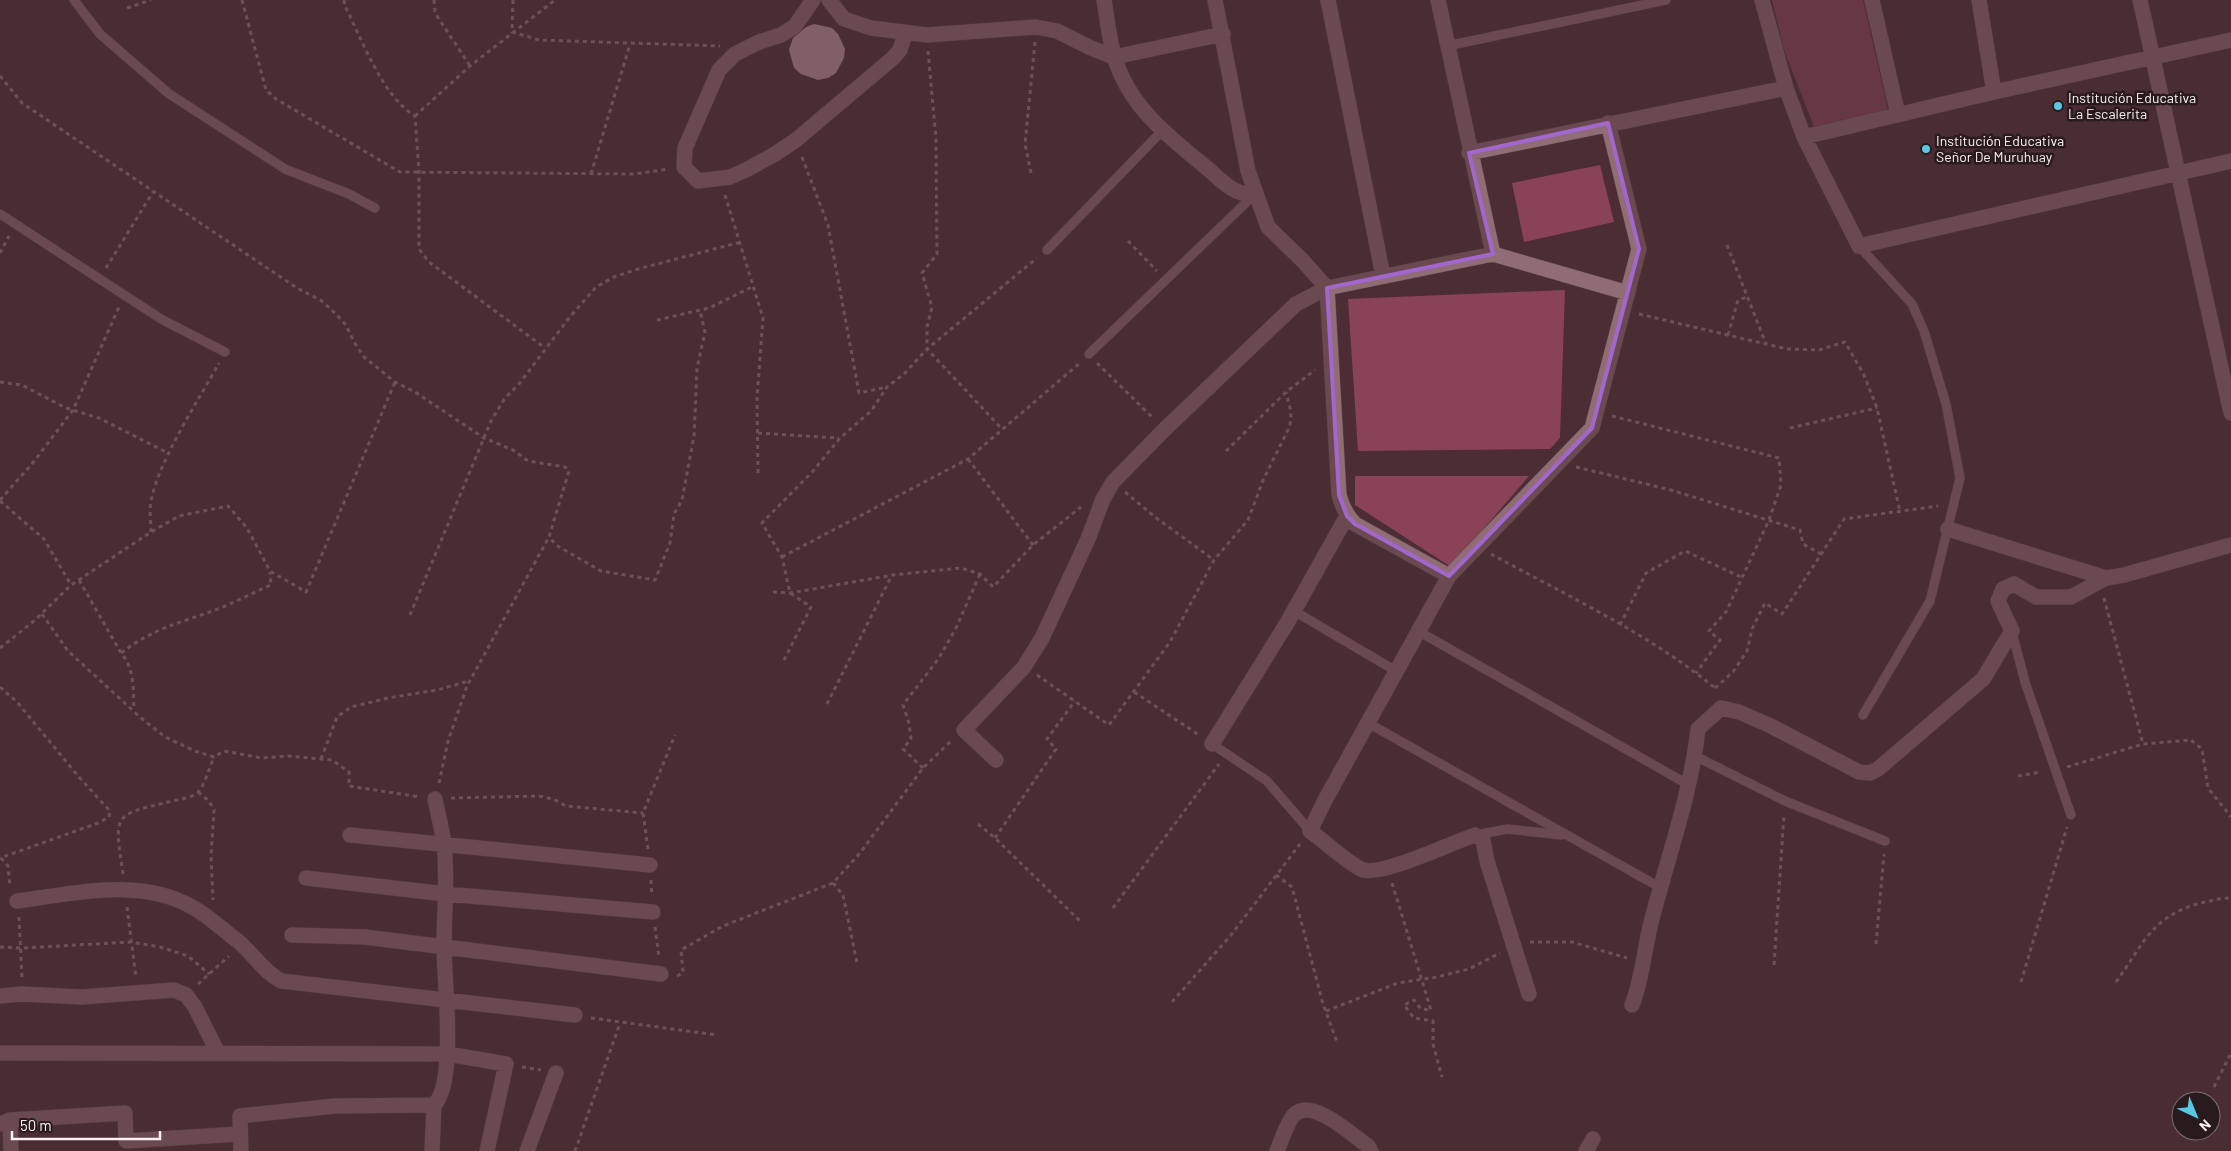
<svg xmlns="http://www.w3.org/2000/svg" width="2231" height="1151" viewBox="0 0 2231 1151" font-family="Barlow,sans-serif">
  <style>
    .green { fill: #8a4356 }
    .building { fill: #c19ba3 }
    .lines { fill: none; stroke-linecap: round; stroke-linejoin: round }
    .lane-casing { stroke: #61494f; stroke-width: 10 }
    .street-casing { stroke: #61494f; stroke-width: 16 }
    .path { stroke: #957e83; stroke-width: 3; stroke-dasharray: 4 4; stroke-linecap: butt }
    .lane { stroke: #906d74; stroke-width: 9 }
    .street { stroke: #906d74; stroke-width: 15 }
    .marked { fill: none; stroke: #a267cf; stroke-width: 4; stroke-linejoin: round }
    .poi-dot { fill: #58c8e4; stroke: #281a1d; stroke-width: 2 }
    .labels { text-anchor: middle; stroke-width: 5; stroke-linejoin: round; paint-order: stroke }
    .poi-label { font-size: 14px; fill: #fdf0f3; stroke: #281a1d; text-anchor: start }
  </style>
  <rect width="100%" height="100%" fill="#4b2d33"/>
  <!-- green -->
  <path class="green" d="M1772 0H1863L1889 114 1816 132 1784 50Z
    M1600 165 1614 222 1524 242 1512 183Z
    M1565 290 1560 438 1550 449 1358 451 1348 299Z
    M1355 476H1529L1451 567 1355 505Z"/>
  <!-- building -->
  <path class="building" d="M814 24 832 28 838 34 845 49 844 58 836 73 828 78 818 80 801 74 794 68 789 50 793 38 806 27Z"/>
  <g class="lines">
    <defs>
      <path id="lane" d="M74 0 100 34 168 93 285 169 349 194 375 208
        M1447 46 1666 0
        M0 214 161 319 225 352
        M1859 246 1912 304 1924 331 1946 404 1960 478 1930 601 1863 715
        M1047 250 1162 131
        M1089 354 1255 194
        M1294 611 1396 671
        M1418 631 1689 785
        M2012 632 2025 682 2071 815
        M1368 723 1661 888
        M1212 744 1267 781 1310 831
        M1695 756 1785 801 1885 841
        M1476 835 1507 829 1562 835"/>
      <path id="street" d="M813 0 795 26 781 35 759 42 735 54 719 70 685 148 684 167 698 181 730 177 746 170 775 154 796 140 893 58 900 50 905 34
        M829 0 844 19 871 28 927 35 1036 27 1057 31 1091 48 1114 57 1223 34
        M1104 0C1107 18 1109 38 1114 56 1129 107 1168 136 1207 168 1222 181 1234 196 1255 194
        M1215 0 1248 171 1268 227 1303 261 1327 288 1339 495C1342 507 1346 515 1355 524L1449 576
        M1328 0 1383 276
        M1438 0 1493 254
        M1762 0 1786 88 1804 137 1859 246 2231 161
        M1872 0 1898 115
        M1979 0 1994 92
        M2140 0 2231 413
        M1804 137 1994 92 2231 40
        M1469 153 1786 88
        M1948 529 2106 578 2124 575 2231 545
        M1212 744 1287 623 1347 516
        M996 760 964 730 1024 667 1042 638 1088 539 1103 499 1113 482 1164 430 1296 304 1327 288 1493 254 1628 293
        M350 835 650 865
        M306 878 446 894 653 912
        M17 901C74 894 141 876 194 908 208 916 221 928 234 938 252 951 261 970 281 981L575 1015
        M292 935 365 937 661 974
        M1529 994 1487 861 1483 840 1475 835C1451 843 1383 876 1363 870 1350 865 1323 840 1310 831L1324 802 1449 576 1592 428 1639 249 1608 123
        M0 996 22 994 82 997 174 990 186 995 195 1007 218 1053
        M1632 1005C1643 977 1644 948 1652 919 1668 856 1691 794 1698 729L1721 708 1739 712 1771 726 1859 772 1870 773 1878 769 1983 679 2012 631 1998 601 2003 589 2014 584 2036 597H2071L2106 578
        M0 1053 448 1054 506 1064 487 1151
        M10 1120 11 1151
        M0 1124 10 1120 125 1113 126 1141 240 1134
        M241 1151 240 1116 335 1106 434 1105
        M432 1151 434 1105C457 1083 444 980 444 947 444 913 448 878 444 844 442 829 438 814 435 799
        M527 1151 556 1073
        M1277 1151C1281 1142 1287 1122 1294 1115 1311 1096 1353 1136 1368 1146L1371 1151
        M1586 1151 1593 1139"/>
    </defs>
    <!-- lane casing -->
    <use href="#lane" class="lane-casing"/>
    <!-- street casing -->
    <use href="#street" class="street-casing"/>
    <!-- path -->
    <path class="path" d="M242 0 266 90 276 99 400 172 634 174 669 169
      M344 0 345 6C362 40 383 97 415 116L419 171V249L429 262 545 348
      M434 0 435 13 470 66
      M513 0 512 32 539 40 720 46
      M127 8 151 0
      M928 51 936 139 937 254 922 273 932 307 927 327V349L1002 429
      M0 76 22 103 297 288 322 301 336 314 346 325 354 342 364 357 395 382 415 392 484 438 513 450 528 461 565 467 569 471 549 537 556 545 601 571 655 580 670 543 674 514 682 500 694 436 697 368 705 332 700 311
      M415 116 470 66 555 0
      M802 157 828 225 859 393 887 387
      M1031 173 1025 144 1035 42
      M591 174 630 44
      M725 195 763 318 757 398 758 473
      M1128 241 1157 271
      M1727 245 1766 344
      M0 253 9 236
      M106 268 153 192
      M1639 314 1787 349 1819 350 1845 342 1864 375 1877 408 1900 512
      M657 320 709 308 754 286
      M1728 335 1738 300 1747 297
      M1097 363 1153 418
      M0 382 22 385 66 408 99 418 170 454
      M1612 416 1779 458 1781 485 1769 520 1726 612 1709 631 1720 640 1696 673
      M1790 428 1877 408
      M758 433 839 438
      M1226 451 1286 392 1315 370
      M968 459 1033 545
      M1576 467 1671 490 1800 530 1803 544 1821 554
      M1125 492 1155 517 1214 560
      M0 500 32 464 73 410 119 307
      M0 501 44 539 71 585
      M151 532C151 522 149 511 151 501 159 460 198 401 219 363
      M1491 554C1564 594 1651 635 1715 688
      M782 557 968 459 1081 362
      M79 580 121 653C135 669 133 690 134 710
      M773 592 790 593 893 575 961 568 980 574 993 587 1033 545 1081 507
      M2104 598 2143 744
      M42 614 68 651 141 718 165 737 195 751 214 757 224 751 261 758 288 756 332 760 349 772V786L420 797
      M410 615 491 421 505 398 519 384 569 318 596 287 614 277 638 269 741 242
      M1620 625 1646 573 1685 551 1741 577
      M0 648 34 621 71 585 151 532 179 516 228 506 247 528 270 571 306 592 395 382
      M121 653C154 628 177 624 215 610 234 603 252 593 271 585L270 572
      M784 660 811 607 790 593 782 557 762 523 813 471 840 438 871 411 887 387 904 374 927 349 1037 258
      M1037 675 1109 725 1170 642 1214 560 1248 520 1264 478 1290 426 1291 412 1286 392
      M0 687 17 702 78 776 110 811 109 817 98 823 0 858
      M1715 688 1733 672 1747 651 1752 629 1765 603 1782 614 1844 519 1938 506
      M1134 692 1199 735
      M827 704 892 575
      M321 759 337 717 351 707 388 698 437 690 469 681
      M2067 767 2143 744 2191 740 2202 749 2208 788 2231 817
      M923 768 903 749 911 739 909 723 903 705 939 658 956 628 980 574
      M2018 776 2041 772
      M439 783 448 741 467 686 549 537
      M198 792 209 801 214 810 211 856 213 900
      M451 798 539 796 553 799 566 806 643 813
      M978 824 995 838 1080 921
      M995 838 1056 749 1047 739 1075 701
      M648 849 643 813 675 735
      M1 858 8 866 10 886
      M123 874C114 813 112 815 173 801 180 799 192 798 198 792 204 787 210 766 214 757
      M1276 875 1292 887 1323 1004 1337 1042
      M651 880 652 896
      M833 883 843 895 857 963
      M1392 883 1431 1010 1421 1009 1414 1000 1404 1005 1414 1018 1433 1021V1044L1442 1077
      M127 907 136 978
      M1113 908 1219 764
      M19 917 22 978
      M655 927 659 958
      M1530 942H1572L1627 958
      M1876 944 1884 854
      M0 947 22 948 131 942 160 947 188 956 209 974
      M1774 965 1784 814
      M677 976 683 973 681 950 723 926 833 883 860 853 923 768 952 740
      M2021 982 2067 827
      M2116 982C2143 945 2151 916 2201 903 2211 901 2220 898 2231 898
      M198 984 229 956
      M1172 1002 1231 935 1300 844
      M1326 1011 1398 983 1437 977 1469 969 1500 953
      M591 1018 717 1035
      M522 1067 541 1070
      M2214 1087 2231 1053
      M575 1151 620 1023"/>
    <!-- lane -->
    <use href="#lane" class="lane"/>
    <!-- street -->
    <use href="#street" class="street"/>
  </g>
  <!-- marked area -->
  <path d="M0 0H2231V1151H0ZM1608 123 1639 249 1592 428 1449 576 1355 524 1347 516 1339 495 1327 288 1493 254 1469 153Z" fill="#4b2d33" fill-opacity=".55" fill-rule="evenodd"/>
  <path class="marked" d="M1608 123 1639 249 1592 428 1449 576 1355 524 1347 516 1339 495 1327 288 1493 254 1469 153Z"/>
  <!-- markers -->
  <g class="poi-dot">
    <circle cx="2058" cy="106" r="5"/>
    <circle cx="1926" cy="149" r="5"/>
  </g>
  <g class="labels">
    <!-- poi labels -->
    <g class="poi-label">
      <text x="2068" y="103">Institución Educativa<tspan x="2068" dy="16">La Escalerita</tspan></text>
      <text x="1936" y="146">Institución Educativa<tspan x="1936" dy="16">Señor De Muruhuay</tspan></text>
    </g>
  </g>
  <!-- north arrow -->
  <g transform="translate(2196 1116) rotate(136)"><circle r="24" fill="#281a1d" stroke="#7d7073"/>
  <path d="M0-4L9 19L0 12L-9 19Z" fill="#58c8e4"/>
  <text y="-8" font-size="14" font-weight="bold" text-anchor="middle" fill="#fdf0f3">N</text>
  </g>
  <!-- scale -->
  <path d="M12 1131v8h148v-8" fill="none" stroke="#fdf0f3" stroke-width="2.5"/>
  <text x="20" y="1131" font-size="15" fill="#fdf0f3" stroke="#281a1d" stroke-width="4" paint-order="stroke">50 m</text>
</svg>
